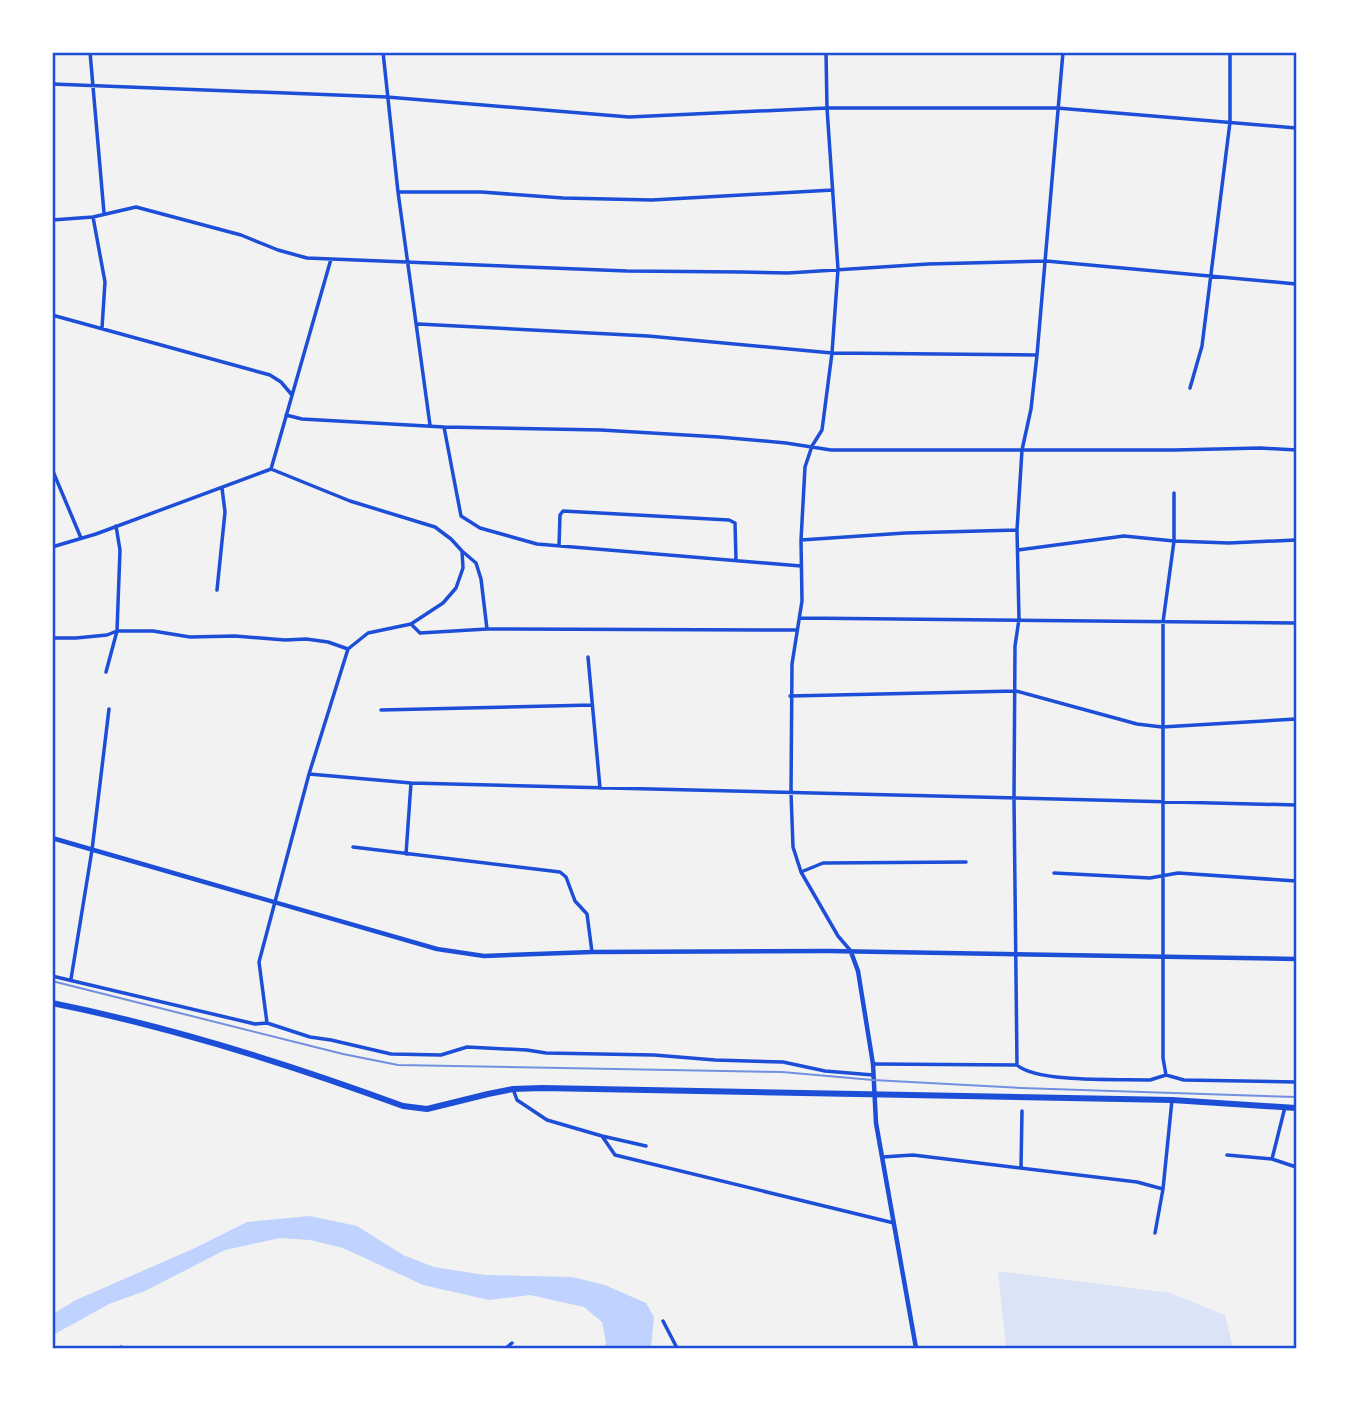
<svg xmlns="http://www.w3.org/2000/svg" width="1349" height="1401" viewBox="0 0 1349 1401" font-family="Barlow,sans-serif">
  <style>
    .green { fill: #dbe4f7 }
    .water { fill: #bfd3fe }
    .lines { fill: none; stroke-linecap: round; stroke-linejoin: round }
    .minor { stroke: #1d4ed8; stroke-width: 3.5 }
    .tertiary { stroke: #1d4ed8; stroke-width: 4.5 }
    .primary { stroke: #1d4ed8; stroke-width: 6 }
    .rail { stroke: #7290e2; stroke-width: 2 }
    .neatline { fill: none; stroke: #1d4ed8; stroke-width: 2.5 }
  </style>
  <rect width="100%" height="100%" fill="#f2f2f2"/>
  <!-- green -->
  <path class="green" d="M998 1271 1170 1293 1225 1315 1233 1348H1006Z"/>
  <!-- water -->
  <path class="water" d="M310 1216 357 1226 403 1255 434 1267 485 1275 572 1277 605 1285 646 1303 654 1317 651 1348H604L606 1342 602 1322 584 1307 530 1295 489 1300 423 1285 343 1248 310 1240 280 1238 225 1250 145 1291 109 1304 53 1335V1314L76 1300 195 1248 247 1222Z"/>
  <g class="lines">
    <!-- minor -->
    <path class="minor" d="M90 52 104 213
      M383 52 398 192 430 425
      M826 52 827 108 838 269 832 353 822 430 812 446 805 467 801 540 802 601 792 664 791 793 793 847 801 872 838 936 850 950
      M52 84 387 97 629 117 827 108H1057L1296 128
      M398 192H481L563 198 652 200 833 190
      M93 217 105 282 102 328
      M52 220 93 217 136 207 241 235 278 250 307 258 627 271 742 272 788 273 928 264 1046 261 1296 284
      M52 315 270 375 281 382 292 395
      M418 324 648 336 832 353 1037 355
      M1190 388 1202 346 1230 122V52
      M286 415 302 419 444 427 601 430 719 437 786 443 831 450H1174L1261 448 1296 450
      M444 427 461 516 480 528 537 544 801 566
      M52 469 81 538
      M271 469 331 259
      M801 540 905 533 1017 530
      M559 546 560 515 563 511 729 520 735 523 736 559
      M52 547 96 534 271 469 350 501 435 527 451 539 462 551 463 568 456 588 443 603 411 624 368 633 348 649 309 774 259 962 267 1023
      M1018 550 1124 536 1174 541 1229 543 1296 540
      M462 551 476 563 481 579 487 629
      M217 590 225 512 222 488
      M800 618 1296 623
      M411 624 420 633 487 629 797 630
      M52 638H76L107 635 117 631H153L190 637 235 636 285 640 306 639 328 642 348 649
      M588 657 600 788
      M106 672 117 631 120 550 116 526
      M790 696 1016 691 1137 724 1162 727 1296 719
      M381 710 592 705
      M309 774 411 783 1296 805
      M353 847 560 872 566 877 575 901 587 914 592 952
      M406 854 411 783
      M801 872 823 863 966 862
      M1054 873 1150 878 1178 873 1296 881
      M52 976 255 1024 267 1023 310 1037 331 1040 391 1054 441 1055 467 1047 527 1050 546 1053 654 1055 715 1060 783 1062 825 1071 873 1075
      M71 979 92 850 109 709
      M873 1064 1017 1065C1038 1083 1119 1079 1150 1080L1166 1075 1184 1080 1296 1082
      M1017 1065 1014 799 1015 646 1019 619 1017 530 1022 450 1031 409 1037 355 1063 52
      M1166 1075 1163 1058V622L1174 541V493
      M513 1089 517 1100 547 1120 602 1136 615 1155 894 1223
      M602 1136 646 1146
      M1227 1155 1272 1159 1296 1167
      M882 1157 913 1155 1137 1182 1163 1189
      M1272 1159 1285 1107
      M1021 1167 1022 1111
      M1155 1233 1163 1189 1172 1100
      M663 1321 677 1348
      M121 1348V1347
      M506 1348 512 1343"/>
    <!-- tertiary -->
    <path class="tertiary" d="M52 838 437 949 484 956 592 952 828 951 1296 959
      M851 952 858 971 873 1064 876 1123 916 1348"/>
    <!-- primary -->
    <path class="primary" d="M52 1003C172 1027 289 1064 403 1106L427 1109 488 1094 513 1089 542 1088 1172 1100 1296 1108"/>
    <!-- rail -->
    <path class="rail" d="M52 981 343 1054 398 1065 782 1072 873 1080 1021 1088 1296 1097"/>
  </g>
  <!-- border -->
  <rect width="1349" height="1401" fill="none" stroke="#ffffff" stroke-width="108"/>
  <rect x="54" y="54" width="1241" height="1293" class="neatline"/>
</svg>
